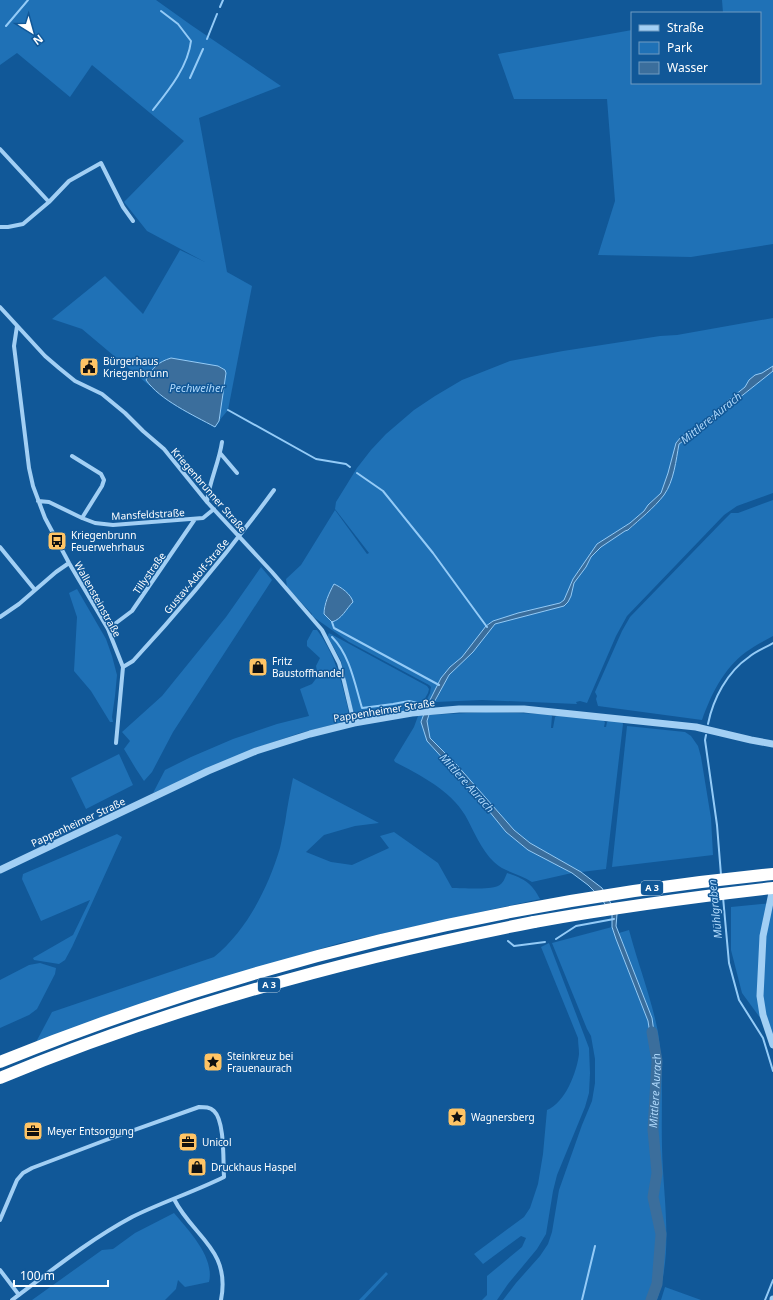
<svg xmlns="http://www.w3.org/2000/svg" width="773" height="1300" viewBox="0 0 773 1300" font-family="'Noto Sans',sans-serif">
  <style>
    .green { fill: #1f71b6; fill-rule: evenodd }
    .water { fill: #3b6e9c; stroke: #94cbf7 }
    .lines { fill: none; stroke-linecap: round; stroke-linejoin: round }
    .stream { stroke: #94cbf7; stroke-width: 2 }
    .river { stroke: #3b6e9c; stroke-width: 11 }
    .minor { stroke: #a2cff4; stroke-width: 4 }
    .tertiary { stroke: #a2cff4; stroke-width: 7 }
    .motorway { stroke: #fff; stroke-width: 12 }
    .motorway-bridge { stroke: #fff; stroke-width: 12 }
    .labels { text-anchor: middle; stroke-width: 3; stroke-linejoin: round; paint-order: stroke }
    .shield { fill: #115898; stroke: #b8cde0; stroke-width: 1 }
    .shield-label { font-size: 9px; font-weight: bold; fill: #fff }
    .poi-label { font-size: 10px; fill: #fff; stroke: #115898; text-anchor: start }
    .street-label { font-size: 10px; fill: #fff; stroke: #115898 }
    .water-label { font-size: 11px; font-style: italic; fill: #aed8fb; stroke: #115898 }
  </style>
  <rect width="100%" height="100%" fill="#115898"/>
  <!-- green -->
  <path class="green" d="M0 0H156L191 25 281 86 199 118 227 272 252 286 228 410 219 421 226 373 225 370 218 366 146 380 151 387 82 329 52 319 105 276 143 314 180 250 205 262 147 231 124 202 184 141 92 65 70 97 17 53 0 65Z
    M722 0H773V244L691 257 598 255 615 201 607 99H514L498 54 632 30V83H760V13H723Z
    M773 318V366L762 374 755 375 749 380 746 387 720 407 718 412 681 437 676 443 668 473 661 493 648 505 644 511 630 523 597 544 573 579 564 600 560 603 518 613 493 621 486 626 462 657 450 667 441 678 426 708 422 709 430 693 431 687 429 685 349 642 312 616V614L287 587 286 579 301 565 335 510 367 554 369 553 335 509 336 502 357 468 371 450 386 434 414 410 435 396 462 380 510 361 563 351 660 336 677 335ZM337 585 349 595C347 612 346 612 332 622L324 614C323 602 329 593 337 585Z
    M773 371V493L737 506 724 515 627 616 616 636 587 703 580 701 576 702 577 704 482 700 435 702 449 675 495 624 505 621 553 609 571 596 574 583 586 567 591 557 601 547 625 531 629 530C640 519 654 508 664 495 674 481 676 460 679 444L720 415 724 410Z
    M773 500V636C764 641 754 646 746 652 723 669 711 695 702 720L598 706 596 699 597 696 595 692 622 631 630 617 722 522 731 513H738Z
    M261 567 272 580 173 732 152 772 144 781 136 769 124 749 130 741 122 732 162 696 226 617Z
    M77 589 106 639 112 656 117 675 115 696 112 717 113 722H110L91 691 74 671 77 617 69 593Z
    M313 630H317C332 650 339 672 345 696 346 701 349 709 348 714 348 717 345 720 343 722L300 733 253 749 153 793 165 770 191 757 233 739 277 724 309 716 300 689 312 684 318 676 316 666 320 658 307 646V641Z
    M329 633 427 686 429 689 428 693 419 709 364 717 357 715 353 711 341 661 328 637V635Z
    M486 712 550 714 552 716 551 728H553L555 717 558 715 603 720 605 722 604 727H606L607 722 610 720 622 722 623 724 606 869 581 872 530 843 514 830 456 764 430 738 426 721 428 715Z
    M418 716H423L421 722 427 741 476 795 506 832 528 850 572 873 532 882C520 874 504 872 494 862 481 850 474 831 465 815 450 790 420 775 395 762L394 760 414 727Z
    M627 726 685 732 691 736 698 746 701 757 711 818 713 855 612 867Z
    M119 754 133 785 86 809 71 778Z
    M293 778 379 823 355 826 324 835 306 852 331 862 352 865 389 848 380 836 394 832 438 863 452 888C463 888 488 890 498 886 503 884 505 878 507 873 524 879 531 882 540 899L340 943 188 989 35 1044 52 1012 214 957C247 930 268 888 280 848 282 840 283 831 285 823 287 808 290 793 293 778Z
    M117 834 122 837 72 947 65 960 59 964 34 960 33 958 73 935 90 900 41 921 22 879 23 874Z
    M773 903V1038L772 1034 742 993 731 950V907Z
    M612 927 624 960 648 1021 652 1047V1018L619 933 629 930C638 964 651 997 658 1032 664 1069 661 1109 662 1147 663 1198 674 1250 657 1300H503L516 1283 540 1256 548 1244 552 1232 559 1190 582 1125 592 1101 595 1083V1059L591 1036 587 1029 552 943Z
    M549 943 589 1048 590 1073 589 1093 585 1107 557 1175 553 1191 546 1234 537 1249 508 1284 497 1300H482L487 1295V1276L522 1247 526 1238 521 1236 483 1264 474 1254 524 1217 530 1208 538 1184 543 1154 547 1110C565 1103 577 1072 579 1054 579 1049 578 1043 578 1038L541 947Z
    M40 963 56 968 55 974 37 1009 29 1015 0 1028V980L29 965Z
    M174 1213C188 1230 215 1257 209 1282L185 1287 178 1280 176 1289 165 1300H32L102 1250 113 1249 135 1233Z
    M386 1272 388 1274 364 1300H359Z
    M665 1287 701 1300H661Z"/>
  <!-- water -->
  <path class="water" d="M171 358 218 366 225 370 226 373 219 421 215 427C193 415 160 400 146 380 152 368 158 362 171 358Z
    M773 366V371L724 410 720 415 679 444C676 460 674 481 664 495 654 508 640 519 628 530L625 531 601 547 591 557 586 567 574 583 571 596 568 602 564 606 495 624 473 652 449 675 431 708 427 721 430 738 456 764 514 830 530 843 581 872 602 888 617 914 616 926 652 1018 656 1046 652 1047 648 1021 616 939 612 927V915L601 898 588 885 572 873 528 850 506 832 476 795 427 741 421 722 426 708 441 678 450 667 462 657 486 626 493 621 518 613 560 603 564 600 573 579 597 544 630 523 644 511 648 505 661 493 668 473 676 443 681 437 718 412 720 407 745 387 749 380 755 375 762 373Z
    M334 584C341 587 351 594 353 602 346 609 342 619 332 622L324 614C324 604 329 593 334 584Z"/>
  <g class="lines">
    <!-- stream -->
    <path class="stream" d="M220 7 223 0
      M6 26 28 0
      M207 39 217 14
      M190 78 203 49
      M153 110C168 91 188 67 191 41L178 24 161 11
      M228 410 316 459 346 464 350 467
      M357 473 383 491 433 553 487 627
      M332 622 334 628 439 685
      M332 637C350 655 355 685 362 708L393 704 409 701 422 704
      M424 705 426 707
      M708 724C713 699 727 672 749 657 756 651 765 648 773 643
      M706 735 705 740 717 825 721 875
      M723 897 729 963 739 1000 763 1038 773 1071
      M556 939 576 926 614 919
      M508 941 514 946 545 942
      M582 1300 595 1246
      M765 1300 773 1280"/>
    <!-- river -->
    <path class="river" id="s1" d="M651 1300 657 1284 661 1234 653 1197 657 1173 653 1130 657 1061 652 1032"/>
    <!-- minor -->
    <path class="minor" d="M0 149 49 202
      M0 227H8L23 224 49 202 69 181 101 163 123 207 133 221
      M0 307 45 356 59 368 75 381 102 394 125 413 143 431 164 449 207 502 272 572 322 630 339 663 344 681 354 723
      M17 326 14 346 29 468 33 486 45 518 69 563 108 629 123 667 116 743
      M220 453 237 473
      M72 456 101 474 104 480 102 486 82 518
      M38 501 49 502 82 518 95 523 113 525 203 518 214 509
      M207 502C209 482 219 463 222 442
      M0 547 35 590
      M0 617 19 604 56 572 69 563
      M108 629 132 611 195 519
      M123 667 133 661C183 607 230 550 274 490
      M174 1199C193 1237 231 1249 221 1300
      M0 1220 17 1180 23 1173 32 1168 106 1140 199 1107C205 1107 210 1107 214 1111 225 1121 223 1162 224 1177 194 1192 162 1202 132 1217 89 1240 51 1271 12 1300
      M0 1270 19 1295"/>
    <!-- tertiary -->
    <path class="tertiary" d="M0 870 208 771 256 751 310 734 354 723 412 713 459 709H524L696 727 751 740 773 744
      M773 888 763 936 760 996 763 1015 773 1045
      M773 1300V1299"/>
    <!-- motorway -->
    <path class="motorway" d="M0 1062C246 962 509 900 773 874
      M0 1078C172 1006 352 958 534 922"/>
    <!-- motorway-bridge -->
    <path class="motorway-bridge" d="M534 922C613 908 693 897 773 888"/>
  </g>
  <!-- icons -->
  <defs>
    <symbol id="civic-square" viewBox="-11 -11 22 22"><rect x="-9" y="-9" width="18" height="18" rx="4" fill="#ffc465" stroke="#115898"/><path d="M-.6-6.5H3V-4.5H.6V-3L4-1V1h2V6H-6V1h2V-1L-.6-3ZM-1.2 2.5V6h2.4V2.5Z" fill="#111"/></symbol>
    <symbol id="bus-square" viewBox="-11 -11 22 22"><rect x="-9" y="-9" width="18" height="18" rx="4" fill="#ffc465" stroke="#115898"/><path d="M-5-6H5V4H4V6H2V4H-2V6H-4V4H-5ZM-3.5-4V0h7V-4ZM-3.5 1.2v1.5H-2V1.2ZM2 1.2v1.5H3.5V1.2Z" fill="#111"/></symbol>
    <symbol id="shop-square" viewBox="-11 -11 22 22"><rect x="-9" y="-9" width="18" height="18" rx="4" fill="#ffc465" stroke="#115898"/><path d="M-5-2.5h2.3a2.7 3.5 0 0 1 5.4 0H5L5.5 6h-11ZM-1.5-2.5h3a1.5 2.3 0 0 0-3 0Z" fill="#111"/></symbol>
    <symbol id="sight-square" viewBox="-11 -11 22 22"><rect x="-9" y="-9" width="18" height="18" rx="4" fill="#ffc465" stroke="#115898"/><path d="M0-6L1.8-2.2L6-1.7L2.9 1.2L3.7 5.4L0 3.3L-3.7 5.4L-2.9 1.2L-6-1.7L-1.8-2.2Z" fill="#111"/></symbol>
    <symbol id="office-square" viewBox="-11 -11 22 22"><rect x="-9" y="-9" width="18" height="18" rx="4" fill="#ffc465" stroke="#115898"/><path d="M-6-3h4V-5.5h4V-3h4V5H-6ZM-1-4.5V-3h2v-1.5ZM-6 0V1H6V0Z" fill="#111"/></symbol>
  </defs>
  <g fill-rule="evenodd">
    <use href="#civic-square" x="78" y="356" width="22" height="22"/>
    <use href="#bus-square" x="46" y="530" width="22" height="22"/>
    <use href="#shop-square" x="247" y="656" width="22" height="22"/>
    <use href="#sight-square" x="202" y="1051" width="22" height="22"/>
    <use href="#sight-square" x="446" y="1106" width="22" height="22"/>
    <use href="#office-square" x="22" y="1120" width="22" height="22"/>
    <use href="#office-square" x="177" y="1131" width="22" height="22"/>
    <use href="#shop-square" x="186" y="1156" width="22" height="22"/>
  </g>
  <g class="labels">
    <!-- shield labels -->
    <g class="shield">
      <rect x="641" y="881" width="22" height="14" rx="3"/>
      <rect x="258" y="978" width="22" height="14" rx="3"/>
    </g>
    <g class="shield-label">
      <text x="652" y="891">A 3</text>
      <text x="269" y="988">A 3</text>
    </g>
    <!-- poi labels -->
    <g class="poi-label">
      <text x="103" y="365">Bürgerhaus<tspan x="103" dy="12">Kriegenbrunn</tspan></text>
      <text x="71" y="539">Kriegenbrunn<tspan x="71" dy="12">Feuerwehrhaus</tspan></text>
      <text x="272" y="665">Fritz<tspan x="272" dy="12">Baustoffhandel</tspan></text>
      <text x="227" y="1060">Steinkreuz bei<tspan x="227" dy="12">Frauenaurach</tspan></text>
      <text x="471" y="1121">Wagnersberg</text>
      <text x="47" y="1135">Meyer Entsorgung</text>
      <text x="202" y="1146">Unicol</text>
      <text x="211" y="1171">Druckhaus Haspel</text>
    </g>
    <!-- street labels -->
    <g class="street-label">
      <text transform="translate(209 490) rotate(49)" y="4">Kriegenbrunner Straße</text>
      <text transform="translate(148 514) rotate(-3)" y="4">Mansfeldstraße</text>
      <text transform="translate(149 573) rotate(-55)" y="4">Tillystraße</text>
      <text transform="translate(196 576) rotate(-50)" y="4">Gustav-Adolf-Straße</text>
      <text transform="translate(98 599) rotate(61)" y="4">Wallensteinstraße</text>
      <text transform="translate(384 710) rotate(-9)" y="4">Pappenheimer Straße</text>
      <text transform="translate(78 822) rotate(-25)" y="4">Pappenheimer Straße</text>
    </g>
    <!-- water labels -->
    <g class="water-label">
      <text x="197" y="392">Pechweiher</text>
      <text transform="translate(711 418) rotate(-39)" y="4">Mittlere Aurach</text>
      <text transform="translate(467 783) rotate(48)" y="4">Mittlere Aurach</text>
      <text transform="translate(715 909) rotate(-96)" y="4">Mühlgraben</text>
      <text dy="4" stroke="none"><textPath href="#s1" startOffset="212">Mittlere Aurach</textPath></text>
    </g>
  </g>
  <!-- legend -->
  <rect x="631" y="12" width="130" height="72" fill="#115898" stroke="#709bc1"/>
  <rect x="639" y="25" width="20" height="6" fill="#a2cff4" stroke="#709bc1"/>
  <text x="667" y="32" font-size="12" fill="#ffffff">Straße</text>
  <rect x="639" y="42" width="20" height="12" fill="#1f71b6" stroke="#709bc1"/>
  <text x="667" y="52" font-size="12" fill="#ffffff">Park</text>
  <rect x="639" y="62" width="20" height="12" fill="#3b6e9c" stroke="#709bc1"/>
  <text x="667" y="72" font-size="12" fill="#ffffff">Wasser</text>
  <!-- north arrow -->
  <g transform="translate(32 32) rotate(143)" stroke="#115898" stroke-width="3" paint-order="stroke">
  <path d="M0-3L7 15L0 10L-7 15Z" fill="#ffffff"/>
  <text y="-6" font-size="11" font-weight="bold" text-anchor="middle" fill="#ffffff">N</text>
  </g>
  <!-- scale -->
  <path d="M14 1280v6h94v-6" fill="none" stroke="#ffffff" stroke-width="2"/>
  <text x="20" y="1280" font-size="12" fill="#ffffff" stroke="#115898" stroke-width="3" paint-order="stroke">100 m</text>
</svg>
